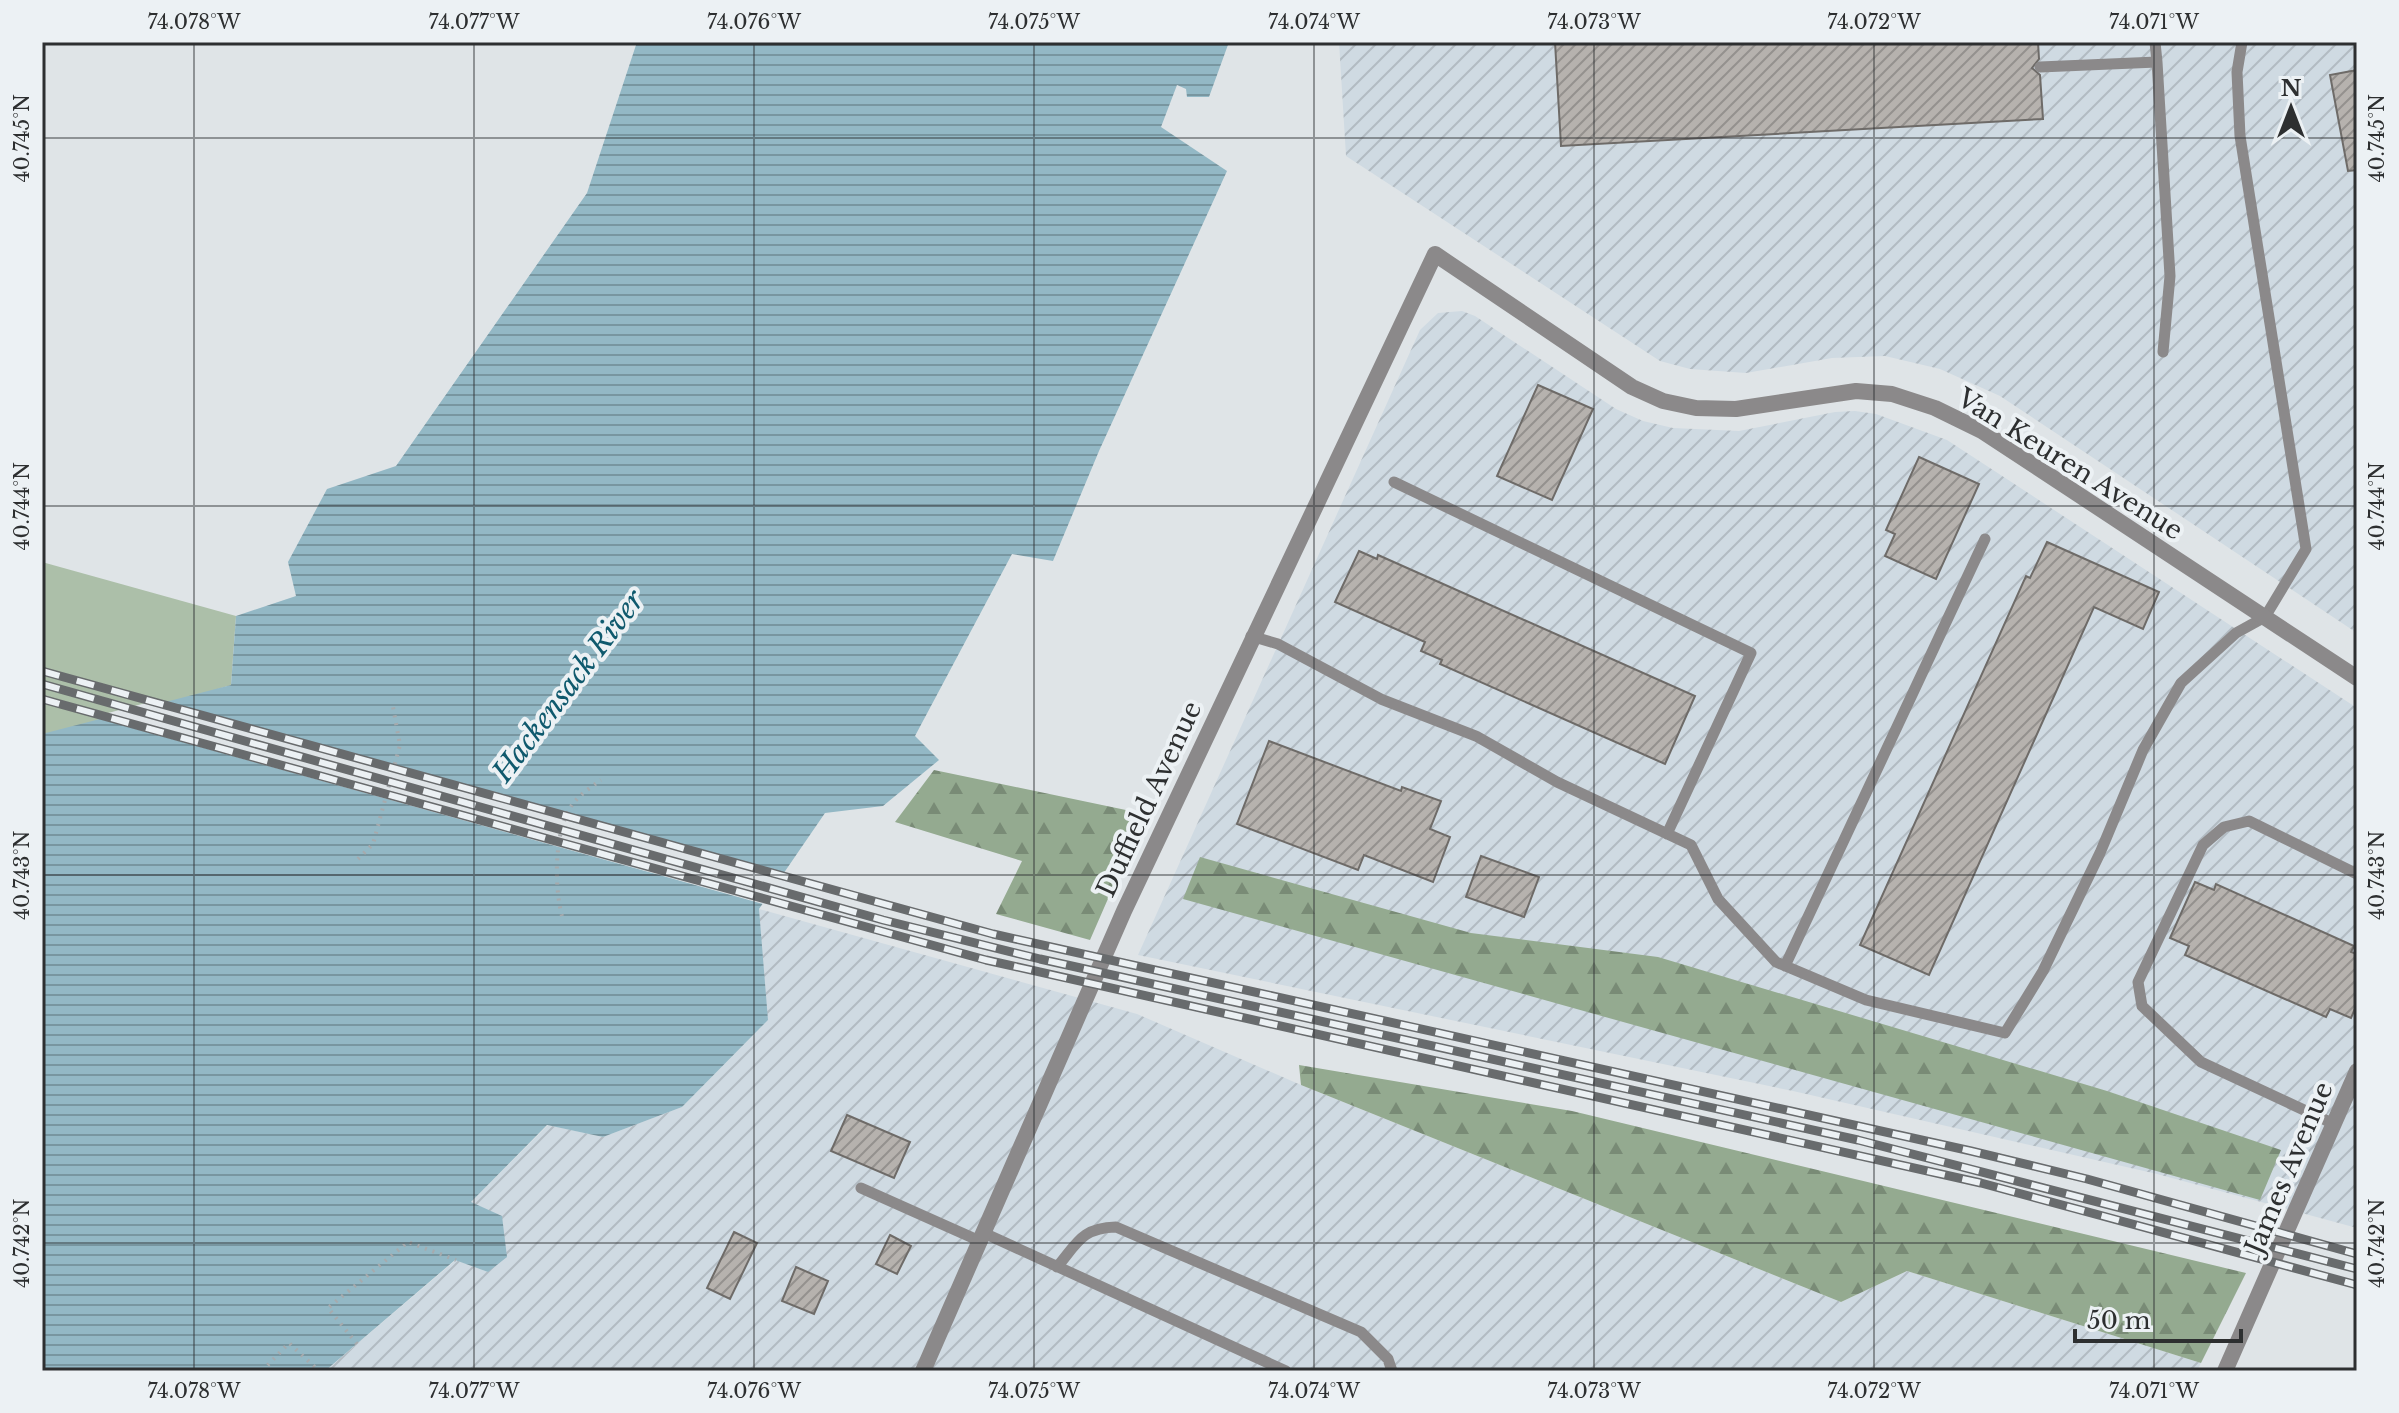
<svg xmlns="http://www.w3.org/2000/svg" width="2399" height="1413" viewBox="0 0 2399 1413" font-family="'Libre Baskerville',serif">
  <style>
    .industrial { fill: url(#industrial-furrows) }
    .grass { fill: #acbfa9 }
    .forest { fill: url(#forest-firs) }
    .water { fill: url(#water-rules) }
    .pier { fill: #dfe4e7 }
    .building { fill: url(#building-hatch); stroke: #6e6b68; stroke-width: 2 }
    .lines { fill: none; stroke-linecap: round; stroke-linejoin: round }
    .path { stroke: #a6aaad; stroke-width: 4; stroke-dasharray: 2 6; stroke-linecap: butt }
    .lane { stroke: #8b898a; stroke-width: 11 }
    .street { stroke: #8b898a; stroke-width: 16 }
    .rail-casing { stroke: #686b6d; stroke-width: 9 }
    .rail { stroke: #ecf1f4; stroke-width: 6; stroke-dasharray: 18; stroke-linecap: butt }
    .ticks { fill: none; stroke: #2d2f30; stroke-width: 2; stroke-opacity: 0.45 }
    .labels { text-anchor: middle; stroke-width: 8; stroke-linejoin: round; paint-order: stroke }
    .street-label { font-size: 26px; fill: #2d2f30; stroke: #ecf1f4 }
    .water-label { font-size: 28px; font-style: italic; fill: #0f596d; stroke: #ecf1f4 }
    .neatline { fill: none; stroke: #2d2f30; stroke-width: 3 }
    .ticks-label { font-size: 20px; text-anchor: middle; fill: #2d2f30 }
  </style>
  <defs>
    <pattern id="industrial-furrows" width="10" height="10" patternUnits="userSpaceOnUse" patternTransform="scale(2)"><rect width="10" height="10" fill="#cfdae2"/><path d="M-1 1l2-2M0 10L10 0M9 11l2-2" fill="none" stroke="#b2bbc2"/></pattern>
    <pattern id="forest-firs" width="22" height="20" patternUnits="userSpaceOnUse" patternTransform="scale(2)"><rect width="22" height="20" fill="#94aa90"/><path d="M5 1l3.5 6h-7zM16 11l3.5 6h-7z" fill="#798b76"/></pattern>
    <pattern id="water-rules" width="6" height="5" patternUnits="userSpaceOnUse" patternTransform="scale(2)"><rect width="6" height="5" fill="#93b8c5"/><path d="M0 2.5h6" fill="none" stroke="#7896a0"/></pattern>
    <pattern id="building-hatch" width="6" height="6" patternUnits="userSpaceOnUse" patternTransform="scale(2)"><rect width="6" height="6" fill="#b6b2ae"/><path d="M-1 1l2-2M0 6l6-6M5 7l2-2" fill="none" stroke="#94918e"/></pattern>
  </defs>
  <rect width="100%" height="100%" fill="#dfe4e7"/>
  <!-- industrial -->
  <path class="industrial" d="M1339 42H2357V633L2000 396 1940 369 1885 356 1832 358 1746 373 1690 369 1660 361 1346 156Z
    M1462 311 1475 316 1616 409 1643 421 1673 428 1739 431 1835 412 1855 411 1876 414 1947 440 2357 708V1228L2157 1174 1793 1091 1138 955 1420 330 1438 313Z
    M759 909 1137 1014 1301 1085 1841 1302 1907 1271 2201 1363 2197 1371H325L456 1260 488 1272 471 1202 548 1125 603 1137 682 1107 768 1020 753 918Z"/>
  <!-- grass -->
  <path class="grass" d="M42 562 236 616 231 685 42 743Z"/>
  <!-- forest -->
  <path class="forest" d="M934 770 1145 814 1090 940 996 914 1022 861 895 822Z
    M1200 857 1471 933 1658 957 2107 1091 2281 1150 2260 1200 1183 899Z
    M1299 1065 1572 1111 2246 1273 2201 1363 1907 1271 1841 1302 1301 1085Z"/>
  <!-- water -->
  <path class="water" d="M637 42H1229L1209 97H1187L1186 89 1177 85 1161 127 1227 171 1099 451 1053 561 1012 554 915 736 939 760 883 806 825 813 759 909 768 1020 682 1107 603 1137 547 1125 471 1202 502 1216 507 1257 488 1272 455 1260 325 1371H42V734L231 685 236 616 296 596 288 562 327 489 396 466 587 193Z"/>
  <!-- pier -->
  <path class="pier" d="M157 700 186 708 786 877 767 905 93 717Z"/>
  <!-- building -->
  <path class="building" d="M1555 42H2038L2039 59 2032 68 2040 75 2043 119 1561 146Z
    M2357 70V170L2348 171 2330 75Z
    M1538 385 1593 409 1552 500 1497 476Z
    M1919 457 1979 484 1936 579 1885 556 1895 534 1886 530Z
    M2047 542 2159 592 2143 629 2094 607 1929 975 1860 945 2026 576 2030 578Z
    M1359 551 1377 559 1378 555 1695 696 1665 764 1440 664 1442 660 1421 651 1425 642 1335 602Z
    M1269 741 1401 791 1402 787 1441 801 1430 829 1450 837 1433 882 1364 855 1358 870 1237 824Z
    M1481 856 1539 877 1524 917 1466 897Z
    M2195 882 2214 890 2216 884 2354 946 2351 952 2357 954V1004L2351 1018 2330 1009 2326 1017 2185 955 2189 946 2170 938Z
    M847 1115 910 1142 894 1178 831 1151Z
    M734 1232 757 1243 730 1299 707 1288Z
    M890 1235 911 1246 897 1274 876 1264Z
    M796 1267 828 1281 814 1314 782 1301Z"/>
  <g class="lines">
    <!-- path -->
    <path class="path" d="M358 859 373 844 400 745 393 707
      M562 916C554 887 554 830 572 805 579 795 591 787 601 780
      M357 1344 328 1308 408 1242 456 1260
      M262 1371 289 1343 319 1371"/>
    <!-- lane -->
    <path class="lane" d="M2155 42 2157 62
      M2040 67 2157 62 2170 276 2163 352
      M1394 482 1751 653 1667 834
      M1251 636 1278 644 1381 699 1476 736 1557 782 1691 845 1718 899 1776 962 1866 1000 2005 1033 2043 971 2100 853 2143 750 2181 683 2236 633 2265 617 2306 549 2240 136 2237 72 2242 42
      M1785 966 1985 539
      M2334 1124 2201 1062 2142 1006 2138 982 2203 845 2224 827 2249 821 2357 874
      M861 1188 982 1242
      M986 1234 1286 1371
      M1057 1267C1078 1242 1082 1228 1116 1227L1361 1332 1388 1359 1392 1371"/>
    <!-- street -->
    <path class="street" d="M923 1371 1124 911 1435 254 1632 387 1663 401 1696 408 1736 409 1856 391 1892 394 1935 408 1982 431 2357 678
      M2225 1371 2357 1071"/>
    <defs>
      <path id="rail" d="M42 671 993 934 1971 1151 2087 1179 2357 1254
        M42 684 883 920 1040 959 1858 1140 2357 1269
        M42 699 986 960 1981 1183 2357 1285"/>
    </defs>
    <!-- rail casing -->
    <use href="#rail" class="rail-casing"/>
    <!-- rail -->
    <use href="#rail" class="rail"/>
  </g>
  <!-- ticks -->
  <path class="ticks" d="M194 42V1371M474 42V1371M754 42V1371M1034 42V1371M1314 42V1371M1594 42V1371M1874 42V1371M2154 42V1371M42 138H2357M42 506H2357M42 875H2357M42 1243H2357"/>
  <g class="labels">
    <!-- street labels -->
    <g class="street-label">
      <text transform="translate(2070 464) rotate(32)" y="9">Van Keuren Avenue</text>
      <text transform="translate(1149 799) rotate(-65)" y="9">Duffield Avenue</text>
      <text transform="translate(2289 1168) rotate(-67)" y="9">James Avenue</text>
    </g>
    <!-- water labels -->
    <g class="water-label">
      <text transform="translate(568 686) rotate(-53)" y="10">Hackensack River</text>
    </g>
  </g>
  <!-- border -->
  <rect width="2399" height="1413" fill="none" stroke="#ecf1f4" stroke-width="88"/>
  <!-- north arrow -->
  <g transform="translate(2291 108)" stroke="#ecf1f4" stroke-width="6" paint-order="stroke">
  <path d="M0-6L14 30L0 20L-14 30Z" fill="#2d2f30"/>
  <text y="-12" font-size="22" font-weight="bold" text-anchor="middle" fill="#2d2f30">N</text>
  </g>
  <!-- scale -->
  <path d="M2075 1329v12h166v-12" fill="none" stroke="#2d2f30" stroke-width="4"/>
  <text x="2087" y="1329" font-size="24" fill="#2d2f30" stroke="#ecf1f4" stroke-width="6" paint-order="stroke">50 m</text>
  <rect x="44" y="44" width="2311" height="1325" class="neatline"/>
  <g class="ticks-label">
    <text x="194" y="29">74.078°W</text>
    <text x="474" y="29">74.077°W</text>
    <text x="754" y="29">74.076°W</text>
    <text x="1034" y="29">74.075°W</text>
    <text x="1314" y="29">74.074°W</text>
    <text x="1594" y="29">74.073°W</text>
    <text x="1874" y="29">74.072°W</text>
    <text x="2154" y="29">74.071°W</text>
    <text transform="translate(22 138) rotate(-90)" y="7">40.745°N</text>
    <text transform="translate(2377 138) rotate(-90)" y="7">40.745°N</text>
    <text transform="translate(22 506) rotate(-90)" y="7">40.744°N</text>
    <text transform="translate(2377 506) rotate(-90)" y="7">40.744°N</text>
    <text transform="translate(22 875) rotate(-90)" y="7">40.743°N</text>
    <text transform="translate(2377 875) rotate(-90)" y="7">40.743°N</text>
    <text transform="translate(22 1243) rotate(-90)" y="7">40.742°N</text>
    <text transform="translate(2377 1243) rotate(-90)" y="7">40.742°N</text>
    <text x="194" y="1398">74.078°W</text>
    <text x="474" y="1398">74.077°W</text>
    <text x="754" y="1398">74.076°W</text>
    <text x="1034" y="1398">74.075°W</text>
    <text x="1314" y="1398">74.074°W</text>
    <text x="1594" y="1398">74.073°W</text>
    <text x="1874" y="1398">74.072°W</text>
    <text x="2154" y="1398">74.071°W</text>
  </g>
</svg>
